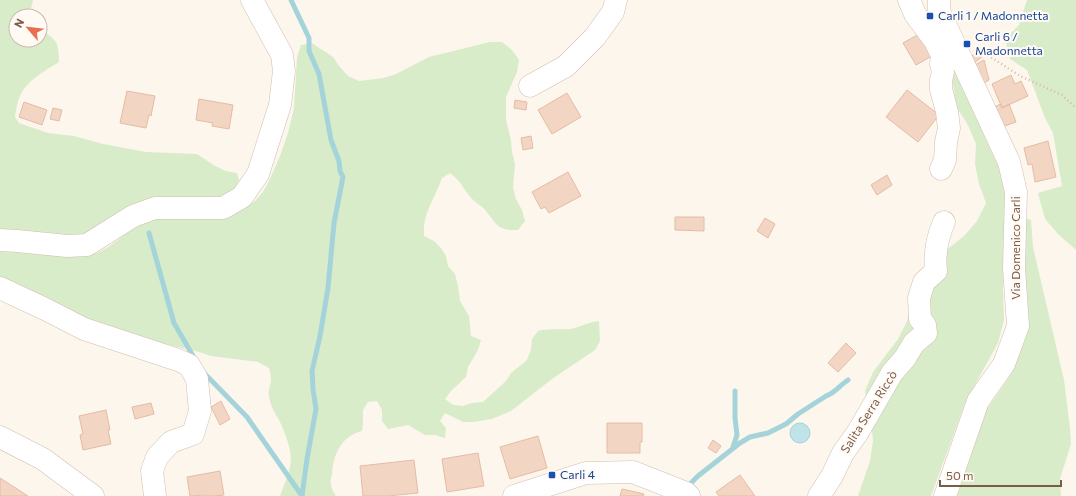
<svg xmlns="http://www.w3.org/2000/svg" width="1076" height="496" viewBox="0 0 1076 496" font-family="Commissioner,sans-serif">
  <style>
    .green { fill: #d8ecc9 }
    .water { fill: #bfe3e8; stroke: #a5d3da }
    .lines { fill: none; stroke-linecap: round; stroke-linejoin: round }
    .stream { stroke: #a5d3da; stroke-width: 5 }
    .building { fill: #f3d5c3; stroke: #e6bba3 }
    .minor-casing { stroke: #d1beb0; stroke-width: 23 }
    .path { stroke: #d9b8a5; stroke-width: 2.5; stroke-dasharray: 1 3; stroke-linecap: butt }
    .minor { stroke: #fff; stroke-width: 22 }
    .transit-dot { fill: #1a4fb4; stroke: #fffaf3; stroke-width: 1.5 }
    .labels { text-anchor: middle; stroke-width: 4; stroke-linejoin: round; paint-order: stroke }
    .transit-label { font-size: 12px; fill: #164399; stroke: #fffaf3; text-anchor: start }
    .street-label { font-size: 12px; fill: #7a5c4d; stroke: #fffaf3 }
  </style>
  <rect width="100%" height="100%" fill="#fdf6ec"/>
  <!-- green -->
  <path class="green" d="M0 0H33L30 13 31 16H16V40H40V29C57 40 59 42 59 62 45 71 27 80 20 96 17 102 16 110 15 117L19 123 48 133 74 136 103 144 146 152 197 154 215 166 226 171 237 173 239 180 232 194 85 235H0Z
    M1027 0H1076V250L1058 234 1045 219 1038 193 1062 186 1053 133 1045 118 1027 70 1010 59 1005 39 1019 25Z
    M490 42H502L512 50 519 60 517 72 506 97V120L511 140 512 152 515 164 513 188 516 199 522 210 525 221 518 230C498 231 497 225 486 211 482 206 476 203 472 199 463 189 461 181 450 173L442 178C435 198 422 214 424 236L434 241 441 248 446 256 448 266 455 274 458 286 460 301 469 316 471 336 481 340 478 350 468 367 466 377 451 391 445 399 453 405 463 406 472 403 483 402 506 381 511 373 527 360 531 350 532 339 538 331C549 328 560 330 571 329 581 327 588 322 599 321L600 341 595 350 552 379 511 411 492 419 473 422H463L445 413 440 421 446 428 445 438 435 435H425L408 425 388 429 382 421V410L377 401 368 402 363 410V421L362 431C341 436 333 455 332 475 331 478 330 482 331 485 331 488 334 493 336 496H280C293 463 295 459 282 426 278 417 272 410 270 401 267 390 270 390 271 380 271 376 270 371 269 368L258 362 211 356 199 352 135 337 80 319 0 278V251L85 256 97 253 108 247 118 240 138 224 159 214 219 219 245 208 255 201 263 192 269 181 280 156 288 133 294 108 297 57 301 45 312 43 333 57 339 66 348 76 359 81 384 78 396 74 429 57Z
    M957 62 1006 173 1007 226 1003 289 1004 320 998 343 965 403 931 496H858L870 461 873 441 871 420 865 391 873 372 898 339 907 321 912 301 945 251 964 236 977 221 986 203 979 184 975 164 976 144 968 125 957 108 950 67Z
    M1025 218 1031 220 1033 247 1064 380 1070 428 1071 444 1060 479 1061 496H956L985 412 1010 376 1024 339 1021 291Z"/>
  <!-- water -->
  <path class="water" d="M790 433a10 10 0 1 1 20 0a10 10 0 1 1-20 0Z"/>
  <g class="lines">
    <!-- stream -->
    <path class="stream" d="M291 0 309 38V51L319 74 331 140 339 161 340 171 343 177 334 223 328 288 320 336 312 371 313 389 316 409 307 459 302 496
      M149 233 174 323 196 361
      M204 373 247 417 302 496
      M733 447 737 435 735 418V391
      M689 485 698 476 740 443 750 437 768 433 786 424 798 414 826 396C834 394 840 385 848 380"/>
  </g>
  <!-- building -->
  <path class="building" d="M919 34 932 56 916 65 903 43Z
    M979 52 982 57 974 63 970 57Z
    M984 60 989 80 982 84 973 66Z
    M1011 75 1015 84 1021 81 1028 96 1002 108 992 84Z
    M907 90 939 115 918 142 886 117Z
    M127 91 155 96 151 116 149 115 146 128 120 123Z
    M567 93 581 117 552 134 538 110Z
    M199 99 233 105 229 129 212 126 213 123 196 120Z
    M515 100 527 102 526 110 514 108Z
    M24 102 47 110 42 125 19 117Z
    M1001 104 1002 108 1009 104 1016 122 1002 127 994 107Z
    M53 108 62 110 59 121 50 119Z
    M531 136 533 148 523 150 521 138Z
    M1048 141 1056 177 1035 182 1032 164 1028 165 1024 148Z
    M568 172 581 196 549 213 545 207 541 209 532 192Z
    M887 175 892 185 877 195 871 185Z
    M675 217H704V231L675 230Z
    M765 218 775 224 768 238 757 231Z
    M846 343 856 353 838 372 828 363Z
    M221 401 230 419 220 425 211 407Z
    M151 403 154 414 135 419 132 407Z
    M106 410 110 430H108L111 444 83 450 80 435 83 434 79 416Z
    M607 423H642V442H640V453H607Z
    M538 436 547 468 510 479 500 447Z
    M713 440 721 446 716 453 708 448Z
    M478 453 484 486 447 492 442 459Z
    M414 460 418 493 388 496H363L360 466Z
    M220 471 224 495 215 496H205L204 495 190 496 187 477Z
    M740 475 755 496H719L716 492Z
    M0 478 28 496H0Z
    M622 489 644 494 643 496H620Z"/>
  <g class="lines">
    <defs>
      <path id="minor" d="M909 0 915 14 935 41 942 55 941 64 943 72 941 80V89L947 112 949 128 946 142 945 160 941 169
        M939 0V11L1009 162 1016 192 1014 268 1018 326 1004 364 978 401 945 496
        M530 86 566 66 595 37 613 12 616 0
        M0 240 17 241 67 246 87 245 133 216 155 208H223L242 197 258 174 280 105 284 71 282 55 252 0
        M0 288 45 309 84 329 178 360 189 365 197 379 200 411 193 434 171 442 157 457 152 471 155 496
        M0 437 43 459 93 496
        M514 496 586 473 633 472 686 493 689 496
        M819 496 832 476 843 453 858 432 892 373 905 358 914 343 926 333 925 325 920 319 919 298 924 282 936 271C934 253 937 238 944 222"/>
    </defs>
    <!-- minor casing -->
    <use href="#minor" class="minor-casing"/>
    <!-- path -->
    <path class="path" d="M977 50 986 54 1020 76 1062 95 1076 108"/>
    <!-- minor -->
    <use href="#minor" class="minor"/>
  </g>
  <!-- markers -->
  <g class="transit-dot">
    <rect x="926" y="12" width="8" height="8" rx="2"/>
    <rect x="963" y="40" width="8" height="8" rx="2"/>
    <rect x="548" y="471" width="8" height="8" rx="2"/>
  </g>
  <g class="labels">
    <!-- transit labels -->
    <g class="transit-label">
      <text x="938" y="20">Carli 1 / Madonnetta</text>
      <text x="975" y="41">Carli 6 /<tspan x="975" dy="14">Madonnetta</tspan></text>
      <text x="560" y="479">Carli 4</text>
    </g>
    <!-- street labels -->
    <g class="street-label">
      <text transform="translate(1016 248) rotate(-90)" y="4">Via Domenico Carli</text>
      <text transform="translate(869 412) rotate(-58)" y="4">Salita Serra Riccò</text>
    </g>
  </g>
  <!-- north arrow -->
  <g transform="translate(28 28) rotate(298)"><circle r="19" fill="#fffaf3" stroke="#cabbb1"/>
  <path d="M0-3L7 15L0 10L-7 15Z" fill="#e76f51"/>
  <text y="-6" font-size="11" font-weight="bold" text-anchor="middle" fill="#7a5c4d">N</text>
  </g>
  <!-- scale -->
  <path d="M940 480v6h121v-6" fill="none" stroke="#7a5c4d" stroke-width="2"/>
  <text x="946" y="480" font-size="12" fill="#7a5c4d" stroke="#fffaf3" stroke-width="3" paint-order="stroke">50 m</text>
</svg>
